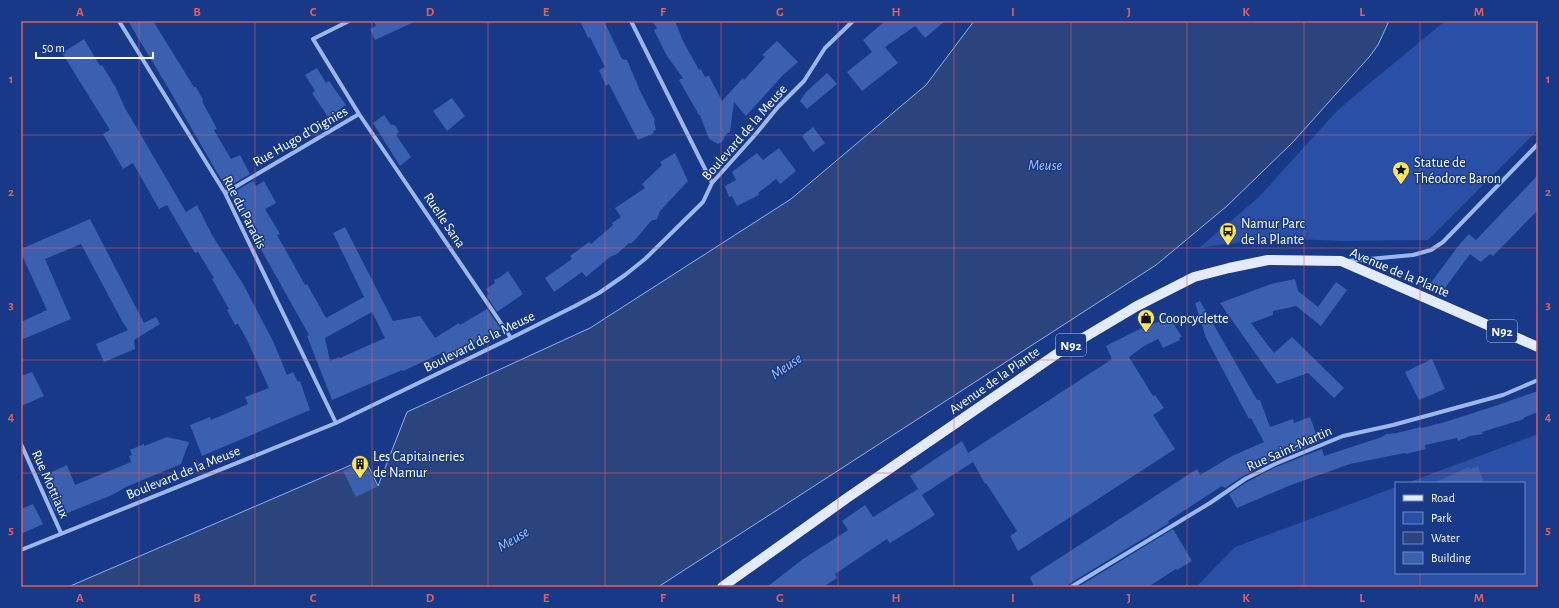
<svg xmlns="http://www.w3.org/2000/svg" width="1559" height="608" viewBox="0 0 1559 608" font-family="'Alegreya Sans',sans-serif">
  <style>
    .green { fill: #2950a6 }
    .water { fill: #2b447e; stroke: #90b0f0 }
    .building { fill: #3b60af; fill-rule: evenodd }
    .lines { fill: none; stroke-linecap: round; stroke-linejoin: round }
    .minor { stroke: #9db7ee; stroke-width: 4 }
    .primary { stroke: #e4ebff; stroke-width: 10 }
    .grid { fill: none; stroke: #e05e5e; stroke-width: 1; stroke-opacity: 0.55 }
    .labels { text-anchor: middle; stroke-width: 3; stroke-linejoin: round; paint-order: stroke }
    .shield { fill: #173987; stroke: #b9c4db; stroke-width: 1 }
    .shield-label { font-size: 13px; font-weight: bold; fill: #fff }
    .street-label { font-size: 14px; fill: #fff; stroke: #173987 }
    .poi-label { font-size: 14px; fill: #fff; stroke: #173987; text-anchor: start }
    .water-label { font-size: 15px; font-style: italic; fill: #a9c2f5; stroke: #173987 }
    .neatline { fill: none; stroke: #e05e5e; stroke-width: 1.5 }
    .grid-label { font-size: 13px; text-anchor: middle; font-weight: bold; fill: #e05e5e }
  </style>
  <rect width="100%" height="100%" fill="#173987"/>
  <!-- green -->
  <path class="green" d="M1445 21H1538V130L1428 240 1342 241 1271 238 1199 248 1259 197 1336 112 1352 98Z
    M1538 434V587H1196L1235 547 1396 487V573H1524V483H1407Z"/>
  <!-- water -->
  <path class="water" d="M974 21H1389L1378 45 1370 56 1293 142 1227 206 1156 265 658 587H68L365 459 378 486 407 412 590 328 791 199 926 85Z"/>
  <!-- building -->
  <path class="building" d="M128 21H153L194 87H196L203 100 202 101 217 129 214 130 231 159 240 155 250 174 226 188 167 86Z
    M374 21H416L375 40 370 29 376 26Z
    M580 21H604L622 59 627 60 641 93 655 120 654 121 656 130 653 131 654 133 638 140 609 84 606 86 599 70 605 67 590 37 588 38Z
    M652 21H675L683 41 699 70 701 69 705 77 709 76 722 101 743 78 744 80 755 68 765 57 762 55 777 41 798 62 783 75 746 116 734 102 730 132 726 134 722 142 718 144 709 139 700 115H699L679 80 683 78 667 56 654 30 657 28Z
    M885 21H945L925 38 915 26 885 47 898 63 862 91 847 72 872 52 863 40Z
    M84 39 100 66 102 65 116 88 125 108 186 212 197 205 212 235 243 284 273 341 287 375 293 372 298 382 300 381 310 410 202 456 190 425 210 417 211 420 248 404 245 397 269 388 246 338 238 324 235 325 227 310 229 309 212 279 214 278 198 252 195 253 167 205 159 209 133 163 123 169 103 134 110 130 62 53Z
    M317 68 326 83 329 81 346 105 328 117 312 93 315 91 305 75Z
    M827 73 837 84 807 109 800 101 806 92Z
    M452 98 465 116 447 131 433 111Z
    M384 115 391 125H395L399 132 396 135 411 157 400 166 373 123Z
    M813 127 825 143 813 152 802 136Z
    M779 148 796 171 780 184 776 179 758 193 759 195 737 206 732 196 729 197 725 186 736 180 732 172 757 153 763 160Z
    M675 153 688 181 660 211 657 219 651 221 636 239 630 244 629 243 617 254 610 257 586 277 582 272 554 292 545 278 572 259 570 256 589 242 591 244 613 225 612 223 621 217 615 208 645 188 642 184 662 165 660 162Z
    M1538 175V210L1493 256 1490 254 1481 262 1470 254 1442 292 1430 284 1459 245 1469 234 1476 240Z
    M253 181 256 186 264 181 276 203 265 209 280 234 277 235 290 258 305 285 307 284 326 318 364 297 333 233 345 227 393 321 420 316 435 338 459 323 460 325 487 309 501 329 447 357 444 352 403 371 402 370 332 400 307 336 309 335 230 194ZM372 312 385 338 340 358 339 357 330 361 325 338Z
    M90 219 144 323 156 317 160 324 134 340 135 349 104 362 96 344 128 330 122 321 81 244 45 259 71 319 21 340V322L47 310 21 253V249Z
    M508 271 523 294 497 312 487 296 489 294 486 289 495 283 494 280 499 278Z
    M1295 279 1298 291 1318 307 1336 282 1347 290 1321 326 1296 306 1273 311V315L1251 323 1274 353 1292 337 1344 388 1334 398 1308 373 1277 384 1220 303 1271 284Z
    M1200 301 1257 400H1260L1270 427 1293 419 1294 423 1310 417 1319 442 1273 461 1243 476 1225 488 1222 486 1168 521 1169 523 1069 584 1068 587H1034L1030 577 1197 469 1200 475 1232 456 1264 442 1251 418 1249 419 1206 338 1195 303Z
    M1169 317 1182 337 1179 338 1180 340 1163 348 1158 339 1144 346 1129 357 1153 396 1155 395 1164 408 1153 415 1175 449 1018 551 1010 536 1017 531 986 483 985 484 973 462 922 495 910 476 962 441 973 462 968 453 1112 359 1106 346 1150 324 1151 325Z
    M1432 359 1445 389 1419 400 1405 372Z
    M32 372 44 396 21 406V376Z
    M1538 391V412L1523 418 1524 419 1482 432 1483 434 1470 436 1458 441 1457 438 1425 445 1426 449 1406 454 1405 453 1350 464 1291 485 1237 508 1229 494 1247 482 1276 467 1322 449 1324 456 1382 437 1386 434 1397 433 1421 427V428L1445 422 1492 407Z
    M167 437 189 442 181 464 126 487 112 495 65 514 55 511 48 496 52 490 45 475 67 465 75 485 131 462 129 456 132 455 130 450 144 444V446Z
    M364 461 377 487 356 497 343 471Z
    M1478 466 1484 483H1434L1469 467 1470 469Z
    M918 489 935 515 890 543 887 539 835 574 837 578 823 587H767L803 559 848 530 842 521 865 505 873 517Z
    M33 504 43 524 21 534V509Z
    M1173 529 1192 561 1177 570 1176 569 1148 587H1078Z"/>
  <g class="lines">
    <!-- minor -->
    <path class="minor" d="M119 21 225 193 336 423
      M631 21 712 183
      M359 114 511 338
      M225 193 359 114 313 39 349 21
      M1347 261 1413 255 1431 250 1443 242 1538 144
      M21 444 61 533
      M21 550 336 423 511 338 575 306 599 293 625 275 645 259 703 202 712 183 755 135 778 107 804 81 825 48 853 21
      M1071 587 1210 503 1245 479 1275 464 1343 436 1393 425 1503 395 1538 380"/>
    <!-- primary -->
    <path class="primary" d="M722 587 847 498 1058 353 1137 306 1194 277 1229 268 1268 260 1341 261 1538 347"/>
  </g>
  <!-- grid -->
  <path class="grid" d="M139 21V587M255 21V587M372 21V587M488 21V587M605 21V587M721 21V587M838 21V587M954 21V587M1071 21V587M1187 21V587M1304 21V587M1420 21V483M21 135H1538M21 248H1538M21 360H1538M21 473H1538M1420 573V587"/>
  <!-- icons -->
  <defs>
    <symbol id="sight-pin" viewBox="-11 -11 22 30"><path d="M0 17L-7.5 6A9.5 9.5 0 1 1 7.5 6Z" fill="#ffe55a" stroke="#173987"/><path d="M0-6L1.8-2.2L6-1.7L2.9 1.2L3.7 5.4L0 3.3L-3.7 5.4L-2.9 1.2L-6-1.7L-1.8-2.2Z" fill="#111"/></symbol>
    <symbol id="bus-pin" viewBox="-11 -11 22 30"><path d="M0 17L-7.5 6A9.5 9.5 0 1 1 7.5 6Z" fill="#ffe55a" stroke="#173987"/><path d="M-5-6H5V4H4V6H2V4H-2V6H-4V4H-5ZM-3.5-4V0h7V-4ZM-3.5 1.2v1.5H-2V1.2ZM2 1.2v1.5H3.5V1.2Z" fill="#111"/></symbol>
    <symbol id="shop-pin" viewBox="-11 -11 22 30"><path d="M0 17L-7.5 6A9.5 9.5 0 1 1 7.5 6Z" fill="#ffe55a" stroke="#173987"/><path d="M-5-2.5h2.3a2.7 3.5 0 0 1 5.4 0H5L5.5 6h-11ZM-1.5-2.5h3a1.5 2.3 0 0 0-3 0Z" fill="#111"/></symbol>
    <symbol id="building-pin" viewBox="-11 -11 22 30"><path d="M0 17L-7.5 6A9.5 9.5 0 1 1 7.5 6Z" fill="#ffe55a" stroke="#173987"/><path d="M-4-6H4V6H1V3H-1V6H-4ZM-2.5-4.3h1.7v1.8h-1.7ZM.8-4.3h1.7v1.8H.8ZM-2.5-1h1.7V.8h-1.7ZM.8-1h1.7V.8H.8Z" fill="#111"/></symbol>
  </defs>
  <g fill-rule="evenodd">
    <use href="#sight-pin" x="1391" y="160" width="20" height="27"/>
    <use href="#bus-pin" x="1218" y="221" width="20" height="27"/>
    <use href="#shop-pin" x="1136" y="308" width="20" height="27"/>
    <use href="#building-pin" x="350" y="454" width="20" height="27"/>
  </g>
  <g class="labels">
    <!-- shield labels -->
    <g class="shield">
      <rect x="1487" y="320" width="30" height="22" rx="3"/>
      <rect x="1056" y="334" width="30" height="22" rx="3"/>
    </g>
    <g class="shield-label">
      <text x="1502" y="336">N92</text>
      <text x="1071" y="350">N92</text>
    </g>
    <!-- street labels -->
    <g class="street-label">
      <text transform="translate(744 132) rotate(-49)" y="5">Boulevard de la Meuse</text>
      <text transform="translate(300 136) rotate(-30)" y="5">Rue Hugo d'Oignies</text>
      <text transform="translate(245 212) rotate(63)" y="5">Rue du Paradis</text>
      <text transform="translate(445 220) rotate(56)" y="5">Ruelle Sana</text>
      <text transform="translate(1400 272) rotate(23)" y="5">Avenue de la Plante</text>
      <text transform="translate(479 341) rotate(-26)" y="5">Boulevard de la Meuse</text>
      <text transform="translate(994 380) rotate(-35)" y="5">Avenue de la Plante</text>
      <text transform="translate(1289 448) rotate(-24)" y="5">Rue Saint-Martin</text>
      <text transform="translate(183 472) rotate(-22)" y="5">Boulevard de la Meuse</text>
      <text transform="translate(51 484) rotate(66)" y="5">Rue Mottiaux</text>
    </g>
    <!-- poi labels -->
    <g class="poi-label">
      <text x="1414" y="167">Statue de<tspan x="1414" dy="16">Théodore Baron</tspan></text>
      <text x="1241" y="228">Namur Parc<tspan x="1241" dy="16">de la Plante</tspan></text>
      <text x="1159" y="323">Coopcyclette</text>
      <text x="373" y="461">Les Capitaineries<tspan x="373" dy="16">de Namur</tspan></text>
    </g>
    <!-- water labels -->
    <g class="water-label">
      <text x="1045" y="170">Meuse</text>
      <text transform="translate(786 366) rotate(-34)" y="5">Meuse</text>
      <text transform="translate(513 539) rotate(-31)" y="5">Meuse</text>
    </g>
  </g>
  <!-- border -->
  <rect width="1559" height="608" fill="none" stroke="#173987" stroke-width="44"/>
  <!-- legend -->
  <rect x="1395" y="482" width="130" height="92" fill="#173987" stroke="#7488b7"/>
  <rect x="1403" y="495" width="20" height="6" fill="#e4ebff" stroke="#7488b7"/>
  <text x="1431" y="502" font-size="12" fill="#ffffff">Road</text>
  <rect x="1403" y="512" width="20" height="12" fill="#2950a6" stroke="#7488b7"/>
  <text x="1431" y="522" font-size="12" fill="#ffffff">Park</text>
  <rect x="1403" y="532" width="20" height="12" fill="#2b447e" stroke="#7488b7"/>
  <text x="1431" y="542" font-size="12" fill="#ffffff">Water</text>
  <rect x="1403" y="552" width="20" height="12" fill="#3b60af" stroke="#7488b7"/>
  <text x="1431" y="562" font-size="12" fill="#ffffff">Building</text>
  <!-- scale -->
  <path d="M36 52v6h117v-6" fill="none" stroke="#ffffff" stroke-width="2"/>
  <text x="42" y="52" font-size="12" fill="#ffffff" stroke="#173987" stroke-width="3" paint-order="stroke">50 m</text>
  <rect x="22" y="22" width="1515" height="564" class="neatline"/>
  <g class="grid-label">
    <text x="80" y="16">A</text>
    <text x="197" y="16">B</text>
    <text x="313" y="16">C</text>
    <text x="430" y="16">D</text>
    <text x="546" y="16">E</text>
    <text x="663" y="16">F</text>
    <text x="780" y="16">G</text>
    <text x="896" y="16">H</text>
    <text x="1013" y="16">I</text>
    <text x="1129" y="16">J</text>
    <text x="1246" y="16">K</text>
    <text x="1362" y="16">L</text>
    <text x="1479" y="16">M</text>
    <text x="11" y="83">1</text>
    <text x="1548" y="83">1</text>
    <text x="11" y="196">2</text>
    <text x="1548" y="196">2</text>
    <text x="11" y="309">3</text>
    <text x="1548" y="309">3</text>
    <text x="11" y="421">4</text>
    <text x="1548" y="421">4</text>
    <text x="11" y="534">5</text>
    <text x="1548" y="534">5</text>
    <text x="80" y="602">A</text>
    <text x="197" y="602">B</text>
    <text x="313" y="602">C</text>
    <text x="430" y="602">D</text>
    <text x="546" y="602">E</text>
    <text x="663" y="602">F</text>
    <text x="780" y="602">G</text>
    <text x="896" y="602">H</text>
    <text x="1013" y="602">I</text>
    <text x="1129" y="602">J</text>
    <text x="1246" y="602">K</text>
    <text x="1362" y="602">L</text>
    <text x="1479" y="602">M</text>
  </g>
</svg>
